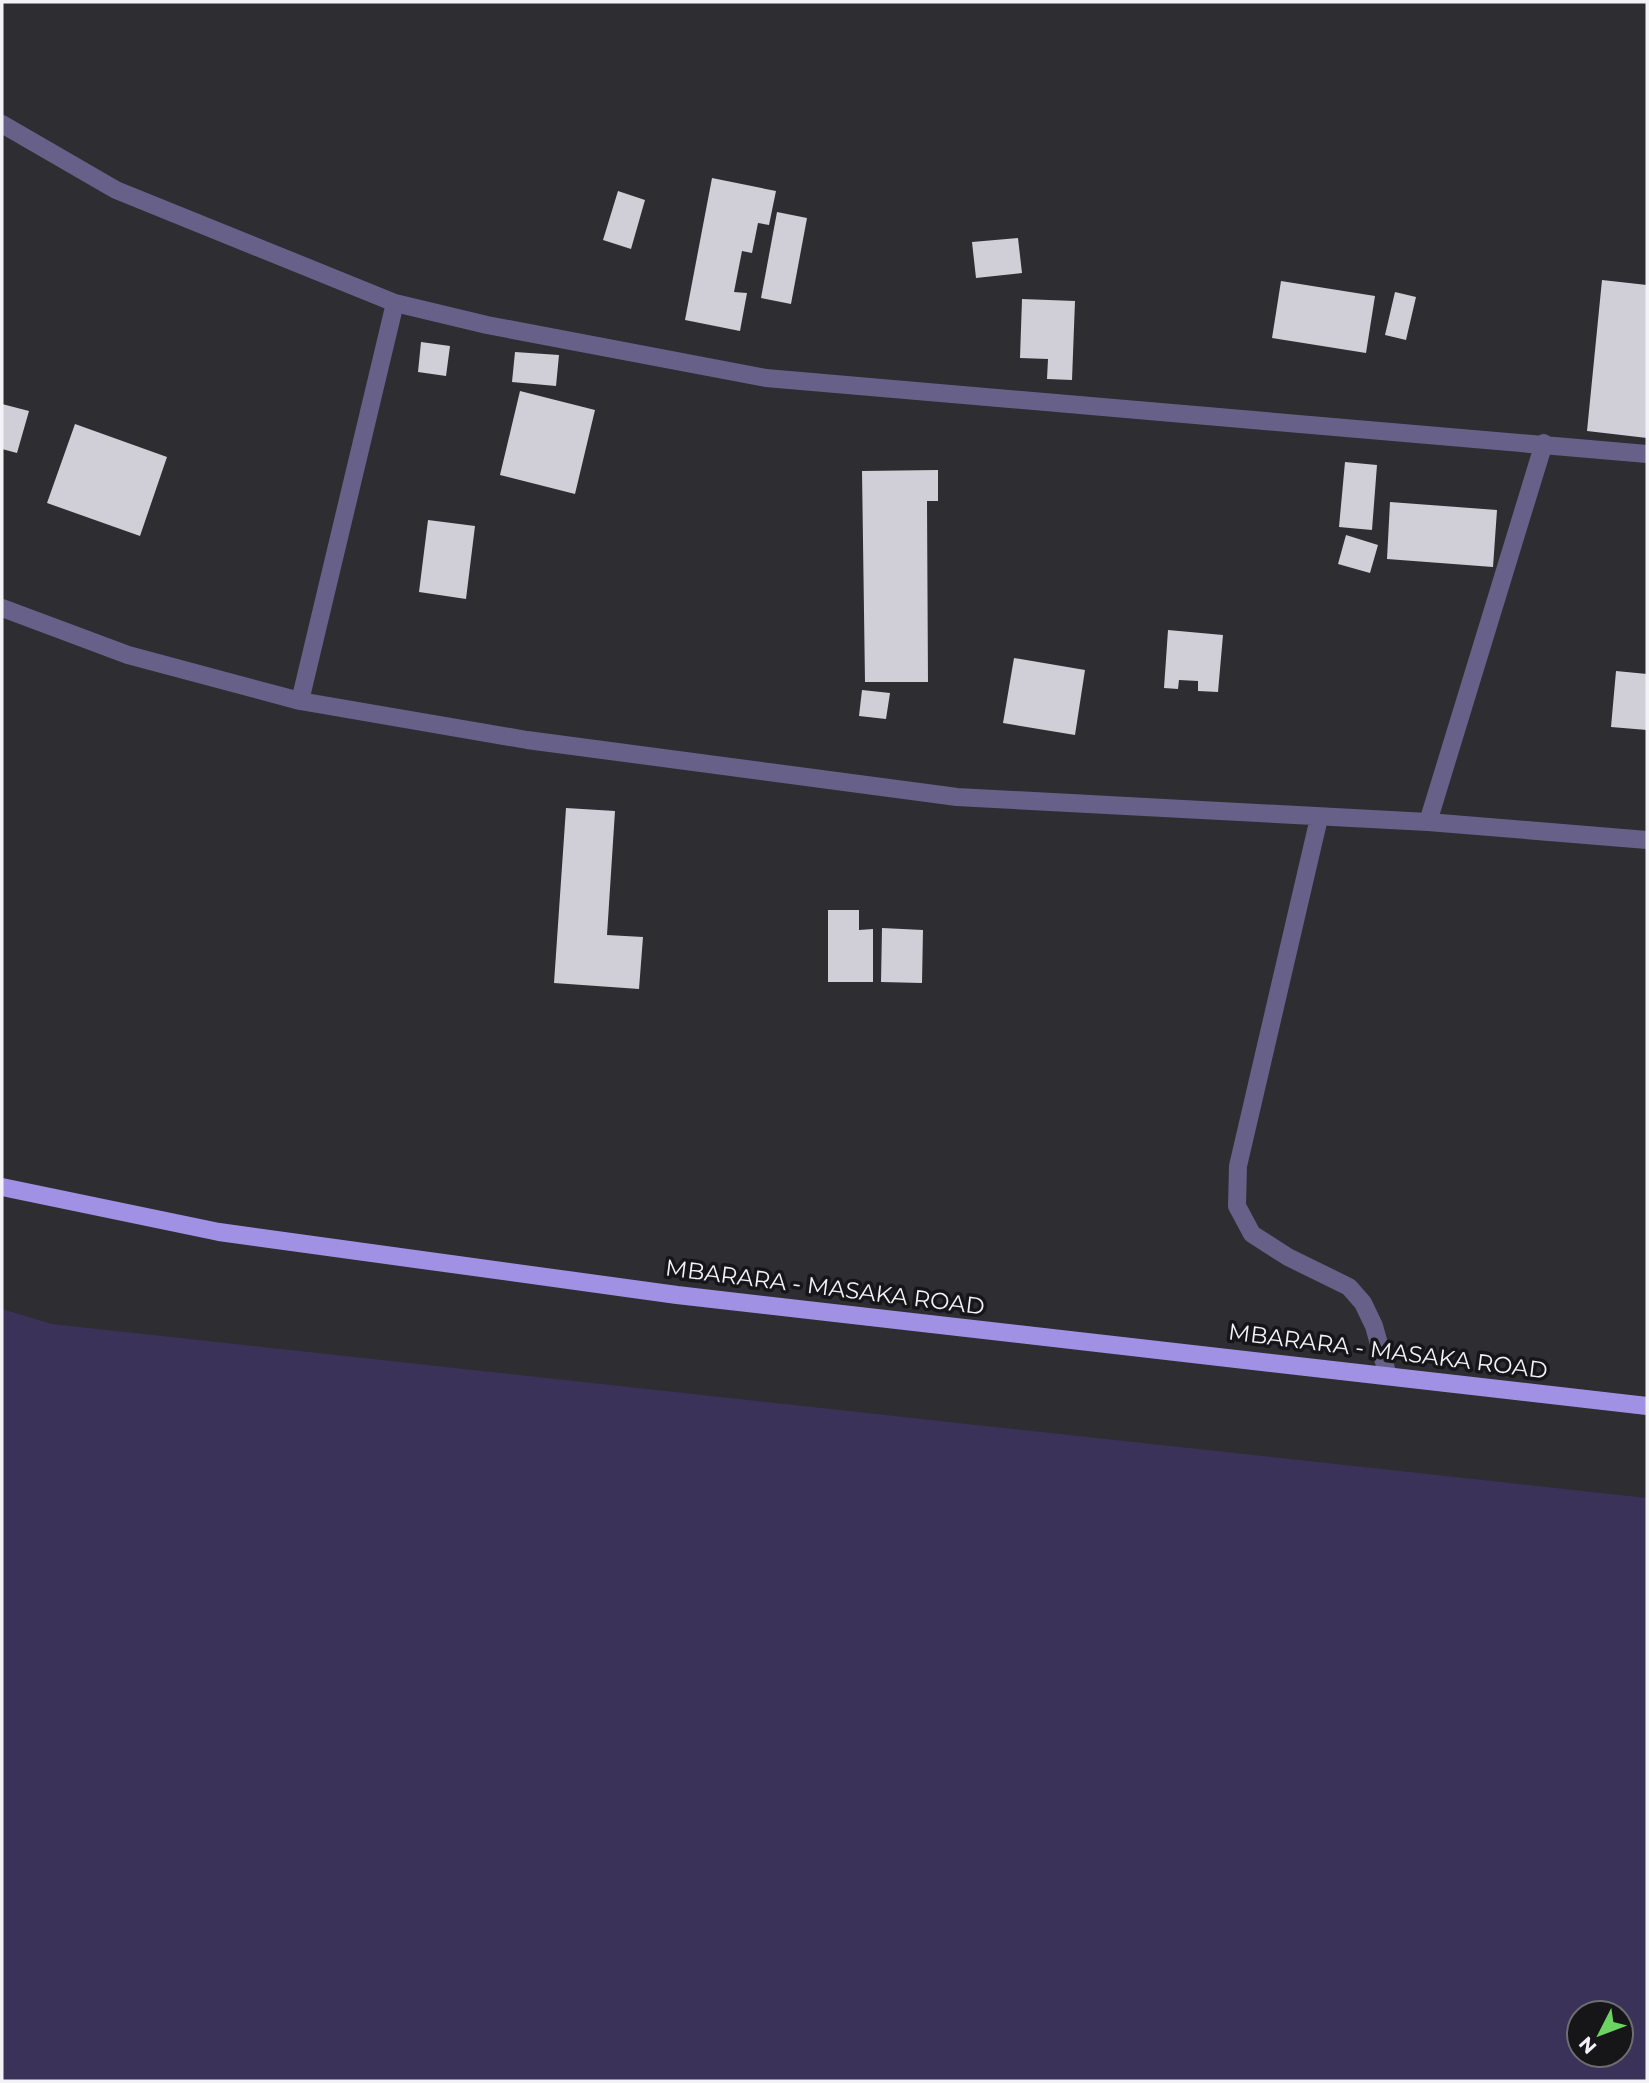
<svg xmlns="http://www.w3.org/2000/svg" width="1649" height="2083" viewBox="0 0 1649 2083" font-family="Montserrat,sans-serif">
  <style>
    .green { fill: #3a3258; fill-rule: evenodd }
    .building { fill: #d0cfd7 }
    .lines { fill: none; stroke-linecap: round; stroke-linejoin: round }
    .minor { stroke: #676089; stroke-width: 18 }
    .major { stroke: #a191e4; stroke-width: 18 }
    .labels { text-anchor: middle; stroke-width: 7; stroke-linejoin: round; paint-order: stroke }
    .street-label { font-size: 23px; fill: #f3f3f7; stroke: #161518 }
  </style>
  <rect width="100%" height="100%" fill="#2d2d32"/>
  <!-- green -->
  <path class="green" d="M2 1309 52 1324 1647 1498V2081H2ZM1579 2013H1621V2055H1579Z"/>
  <!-- building -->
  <path class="building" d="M712 178 776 191 769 225 758 223 752 253 742 251 734 292 747 293 740 331 685 320Z
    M618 191 645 200 631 249 603 240Z
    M777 212 807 218 791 304 761 298Z
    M1018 238 1022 273 976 278 972 242Z
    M1602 280 1647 285V438L1587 431Z
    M1281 281 1375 296 1366 353 1272 338Z
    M1395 292 1416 297 1406 340 1385 335Z
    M1022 299 1075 301 1072 380 1047 379 1048 359 1020 358Z
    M421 342 450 346 446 376 418 372Z
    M515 352 559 355 556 386 512 382Z
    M520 391 595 410 575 494 500 475Z
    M2 404 29 411 17 453 2 449Z
    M75 424 167 457 140 536 47 503Z
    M1345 462 1377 465 1372 530 1339 527Z
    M938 470V501H927L928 682H865L862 471Z
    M1390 502 1497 510 1493 567 1387 559Z
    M428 520 475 526 466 599 419 592Z
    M1346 535 1378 545 1370 573 1338 564Z
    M1168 630 1223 635 1218 692 1198 691V681L1179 680 1178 689 1164 688Z
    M1014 658 1085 670 1075 735 1003 723Z
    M1616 671 1647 674V730L1611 727Z
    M862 690 890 693 886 719 859 716Z
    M566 808 615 811 607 935 643 937 639 989 554 983Z
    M828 910H859V930L873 929V982H828Z
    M882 928 923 930 922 983 881 982Z"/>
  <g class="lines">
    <!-- minor -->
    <path class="minor" d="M2 124 116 190 395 303 487 325 766 378 1647 454
      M2 608 128 655 300 701 527 740 957 797 1428 822 1647 840
      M300 701 395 303
      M1319 818 1238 1166 1237 1206 1252 1234 1288 1257 1349 1287 1363 1303 1374 1326 1388 1376
      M1428 822 1544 443"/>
    <!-- major -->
    <path class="major" d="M2 1187 219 1232 677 1295 1647 1406"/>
  </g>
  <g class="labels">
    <!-- street labels -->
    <g class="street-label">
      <text transform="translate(825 1287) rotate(7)" y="8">MBARARA - MASAKA ROAD</text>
      <text transform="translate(1388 1351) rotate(7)" y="8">MBARARA - MASAKA ROAD</text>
    </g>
  </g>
  <!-- border -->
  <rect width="1649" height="2083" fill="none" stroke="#f3f3f7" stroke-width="7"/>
  <!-- north arrow -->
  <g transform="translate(1600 2034) rotate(228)"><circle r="33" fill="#161518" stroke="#6e6e71" stroke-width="2"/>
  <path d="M0-5L12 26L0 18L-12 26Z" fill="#6cd362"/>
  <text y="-10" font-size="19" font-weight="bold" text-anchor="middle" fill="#f3f3f7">N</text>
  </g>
</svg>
